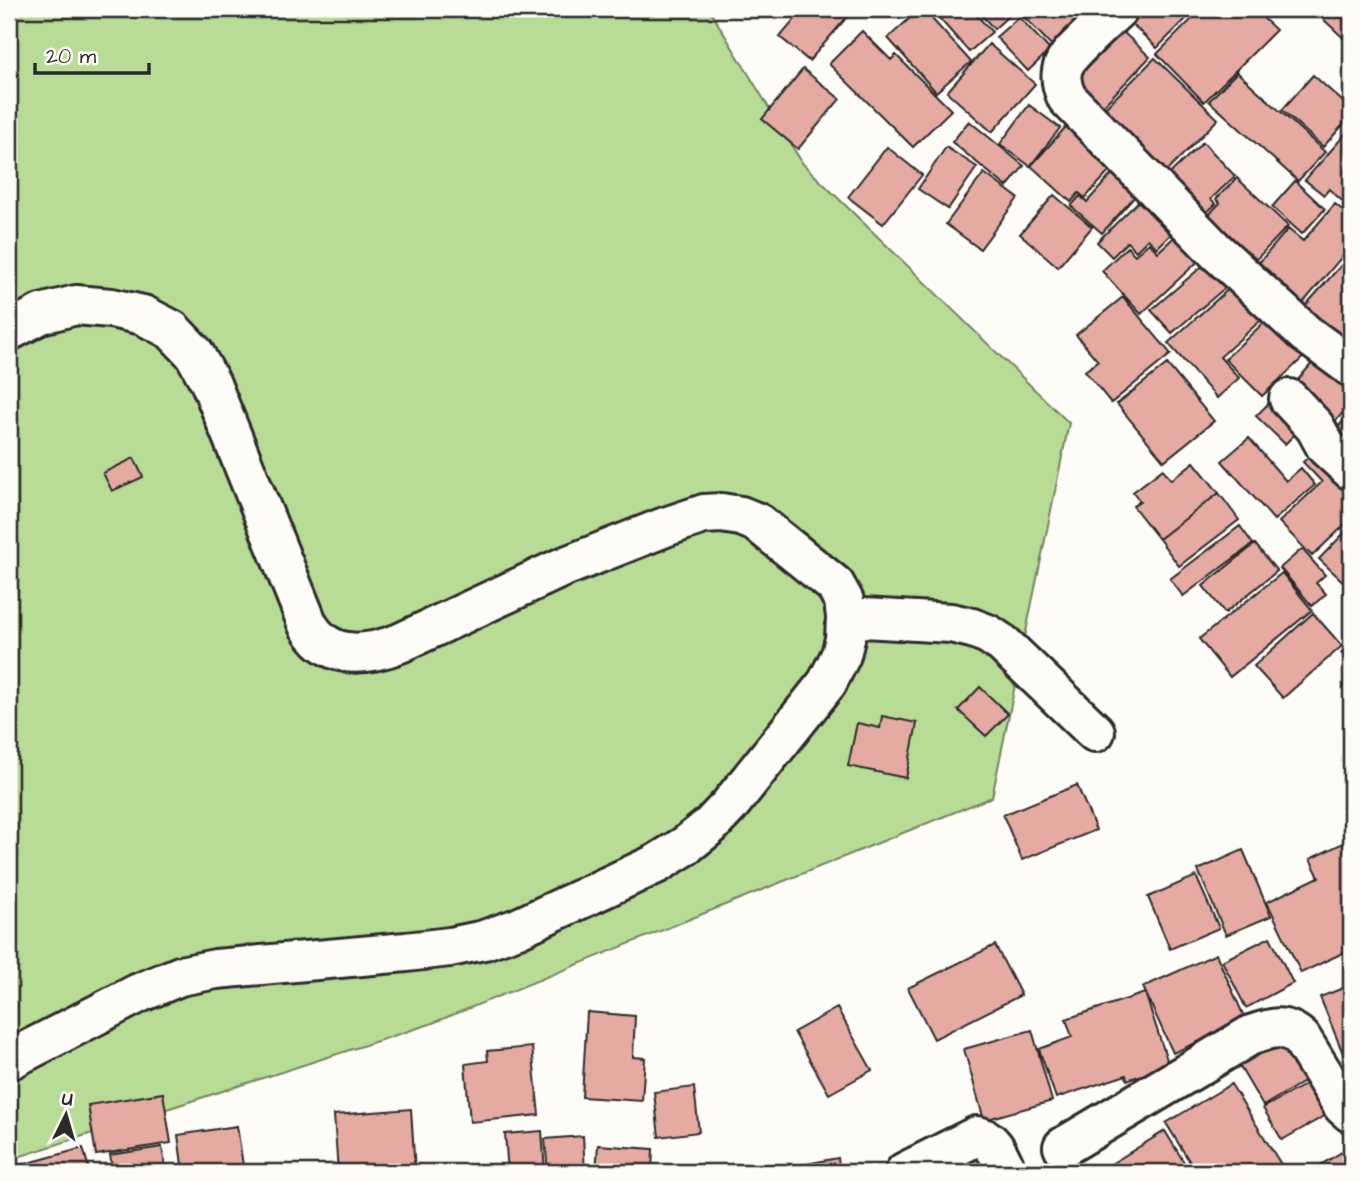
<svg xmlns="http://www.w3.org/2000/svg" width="1360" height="1181" viewBox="0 0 1360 1181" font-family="'Architects Daughter',sans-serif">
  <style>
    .green { fill: #b8dc96; stroke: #728460; stroke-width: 2 }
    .building { fill: #e5aba3; stroke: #2b2b2b; stroke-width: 2 }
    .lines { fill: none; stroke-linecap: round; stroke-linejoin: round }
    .minor-casing { stroke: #2b2b2b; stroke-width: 44 }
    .minor { stroke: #fdfcf7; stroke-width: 38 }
  </style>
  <rect width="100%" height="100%" fill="#fdfcf7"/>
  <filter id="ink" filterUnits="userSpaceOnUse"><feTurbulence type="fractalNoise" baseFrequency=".0143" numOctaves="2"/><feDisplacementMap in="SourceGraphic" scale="14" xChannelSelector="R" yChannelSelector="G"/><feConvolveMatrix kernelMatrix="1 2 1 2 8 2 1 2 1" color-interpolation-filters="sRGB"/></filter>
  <g filter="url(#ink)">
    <!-- green -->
    <path class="green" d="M9 9H709L803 164 1069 423 992 797 430 1024 9 1160Z"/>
    <!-- building -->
    <path class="building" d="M815 9H854L809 61 780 37 801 12 808 18Z
      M920 9H923L971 62 936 92 888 38Z
      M933 9H971L992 32 969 52 932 10Z
      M976 9H1016L994 29Z
      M1022 9H1088L1099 21 1062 56 1019 12Z
      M1146 9H1179L1188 17 1157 48 1131 23Z
      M1184 9H1270L1262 17 1276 30 1204 102 1157 54 1193 18Z
      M1321 9H1351V45L1322 18 1327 14Z
      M1019 17 1050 50 1028 71 996 37Z
      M862 31 891 60 896 55 951 110 913 147 829 64Z
      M1122 31 1150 57 1100 109 1072 83Z
      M989 44 1035 84 992 132 947 92Z
      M1155 58 1218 119 1162 176 1099 114Z
      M803 69 840 99 798 149 762 119Z
      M1237 72 1325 152 1298 181 1209 101Z
      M1313 75 1351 109V116L1323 147 1282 110Z
      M1029 105 1060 128 1030 166 1000 144Z
      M1072 120 1119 161 1085 198 1079 193 1071 202 1031 166Z
      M969 121 1024 166 1007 187 952 142Z
      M1347 132 1351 136V209L1329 189 1324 195 1305 180Z
      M1203 142 1235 176 1211 199 1216 204 1198 220 1161 182Z
      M887 147 922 175 883 224 848 197Z
      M946 147 977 167 948 209 918 189Z
      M1121 164 1145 185 1102 233 1071 206 1080 196 1087 202Z
      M984 173 1018 198 980 249 946 224Z
      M1237 178 1288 226 1247 269 1200 224 1220 203 1216 199Z
      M1295 181 1325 209 1302 234 1272 207Z
      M1149 191 1182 223 1157 248 1148 239 1136 251 1127 242 1112 257 1097 242Z
      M1054 195 1092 227 1058 267 1020 234Z
      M1335 204 1351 217V246L1297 310 1251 272 1288 229 1303 241Z
      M1183 229 1206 254 1141 314 1102 271 1127 247 1135 255 1149 243 1158 252Z
      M1351 254V361L1298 314Z
      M1213 257 1233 281 1172 333 1151 310Z
      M1241 278 1270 312 1220 357 1239 378 1217 398 1168 343Z
      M1123 297 1171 354 1111 403 1085 371 1098 361 1076 335Z
      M1274 313 1310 351 1262 396 1225 359Z
      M1318 356 1351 384V403L1329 429 1287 393Z
      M1167 364 1214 421 1164 461 1117 404Z
      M1278 394 1307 422 1285 444 1256 416Z
      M1351 412V461L1327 440Z
      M1249 438 1286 481 1301 468 1315 485 1274 520 1222 461Z
      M1319 447 1351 480V519L1312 556 1279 522 1322 482 1303 462Z
      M134 458 143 477 112 491 103 473Z
      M1194 462 1219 493 1159 539 1133 506 1140 501 1133 492 1163 469 1171 480Z
      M1219 493 1239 520 1179 566 1159 539Z
      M1240 526 1253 544 1183 596 1170 579Z
      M1351 526V589L1319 559Z
      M1255 544 1277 571 1225 613 1203 586Z
      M1302 549 1325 575 1316 583 1326 594 1312 606 1280 568Z
      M1282 573 1312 610 1230 677 1199 639Z
      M1313 613 1342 646 1283 698 1254 666Z
      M1351 643V663L1341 653Z
      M980 687 1008 714 986 736 958 710Z
      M882 716 917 723 906 778 848 766 857 723 880 728Z
      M1077 785 1096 830 1022 860 1003 815Z
      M1351 833V849L1345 836Z
      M1343 843 1351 859V949L1301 973 1267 902 1319 877 1310 859Z
      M1243 850 1271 916 1226 935 1198 870Z
      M1196 876 1219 928 1170 949 1148 897Z
      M1270 937 1293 983 1246 1008 1222 961Z
      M995 945 1021 995 934 1039 908 988Z
      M1216 954 1246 1021 1173 1053 1143 987Z
      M1351 985V1073L1320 997Z
      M1145 993 1169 1066 1127 1080 1126 1075 1056 1098 1039 1049 1072 1037 1066 1019Z
      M837 1008 872 1070 829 1094 794 1032Z
      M587 1012 635 1016 633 1057 645 1058 642 1101 582 1097Z
      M1032 1030 1052 1101 984 1120 964 1049Z
      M1284 1034 1310 1078 1263 1106 1237 1062Z
      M532 1047 539 1115 470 1122 465 1064 488 1061 487 1051Z
      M1315 1079 1333 1111 1282 1140 1263 1108Z
      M1231 1084 1282 1166 1272 1172H1196L1166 1123Z
      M694 1087 699 1132 659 1137 654 1092Z
      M163 1093 171 1143 96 1155 88 1105Z
      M411 1109 415 1172H338L334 1115Z
      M237 1126 244 1172H183L178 1135Z
      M542 1131 545 1172H508L505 1134Z
      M1165 1131 1190 1172H1098Z
      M583 1136 585 1172H548L545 1139Z
      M598 1145 653 1149 652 1172H596Z
      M162 1147 166 1172H113L110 1155Z
      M83 1148 90 1172H16L14 1167Z
      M980 1148 993 1172H949L946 1166Z
      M1342 1152 1351 1168V1172H1309Z
      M838 1158 840 1172H781L780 1169Z"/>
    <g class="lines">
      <defs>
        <path id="minor" d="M1118 9C1107 19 1096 29 1085 40 1065 59 1054 70 1067 98L1216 251 1306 334 1351 367
          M9 331 41 314 76 305 111 308 143 315 172 330 194 353 211 384 308 625C311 630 315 635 319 639 341 660 374 653 400 643L561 568 665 527 704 514 721 513 741 516 758 523 835 585 844 601 846 617 845 639 841 655 827 683 729 806 710 826 685 846 656 864 518 928 484 940 450 947 406 952 216 969 180 976 139 993 9 1060
          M1289 399 1315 427 1326 447 1351 470
          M846 617 951 623 972 628 988 634 1003 644 1095 732
          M1063 1147 1251 1035C1271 1028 1284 1023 1301 1038L1343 1106 1351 1113
          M905 1172 977 1136C994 1138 1000 1158 1007 1172"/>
      </defs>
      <!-- minor casing -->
      <use href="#minor" class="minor-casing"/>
      <!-- minor -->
      <use href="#minor" class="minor"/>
    </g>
  </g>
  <!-- margin -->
  <rect width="1360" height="1181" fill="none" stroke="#fdfcf7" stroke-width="35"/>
  <rect x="18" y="18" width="1325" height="1146" fill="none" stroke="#2b2b2b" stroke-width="2.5" filter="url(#ink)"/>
  <!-- north arrow -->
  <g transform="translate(66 1115) rotate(5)" stroke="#fdfcf7" stroke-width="5" paint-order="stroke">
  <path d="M0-5L12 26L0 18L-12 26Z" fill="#2b2b2b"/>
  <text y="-10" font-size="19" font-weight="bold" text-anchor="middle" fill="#2b2b2b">U</text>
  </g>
  <!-- scale -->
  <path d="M35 63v10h114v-10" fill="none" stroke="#2b2b2b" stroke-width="3.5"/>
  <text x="46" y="63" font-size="21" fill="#2b2b2b" stroke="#fdfcf7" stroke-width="5" paint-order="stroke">20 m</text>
</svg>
